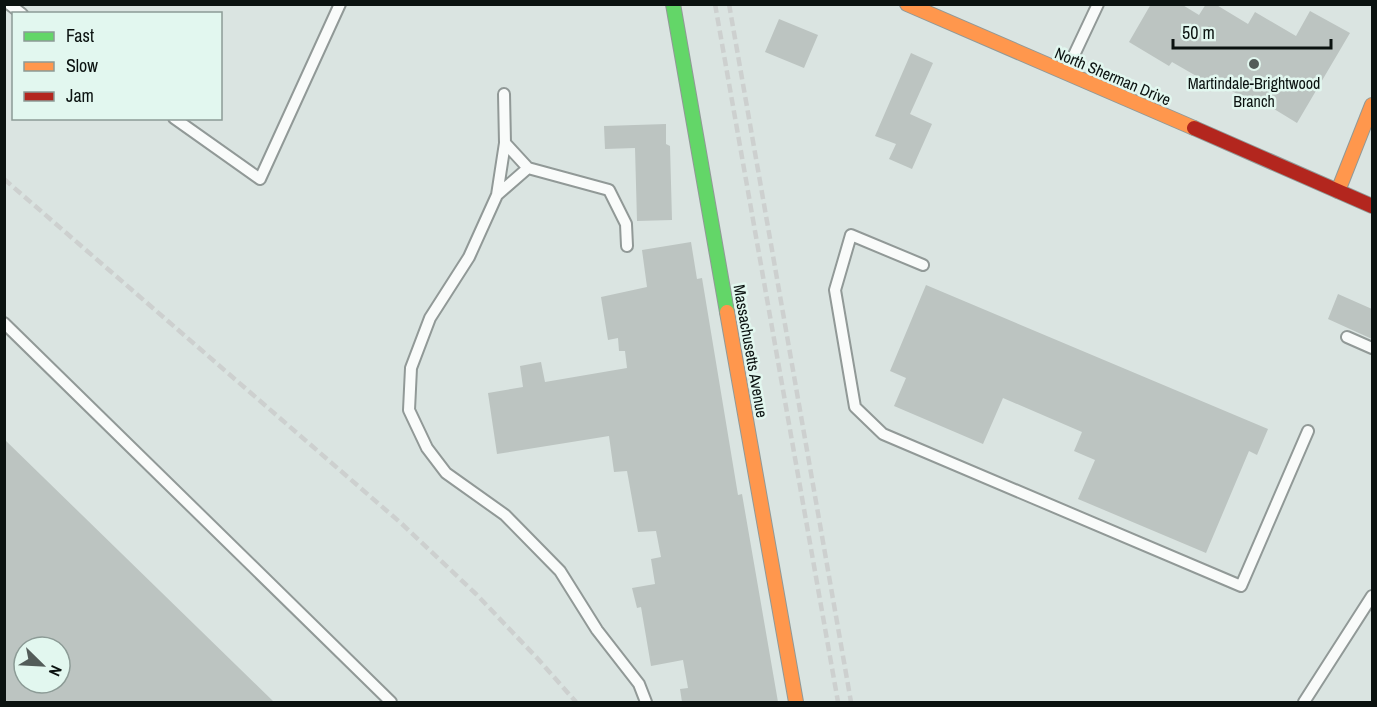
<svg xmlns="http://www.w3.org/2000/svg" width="1377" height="707" viewBox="0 0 1377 707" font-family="'Archivo Narrow',sans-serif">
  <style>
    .building { fill: #bcc4c1; fill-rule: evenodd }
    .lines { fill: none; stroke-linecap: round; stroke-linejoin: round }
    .lane-casing { stroke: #919997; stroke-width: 14 }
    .fast-casing { stroke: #919997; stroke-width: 16 }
    .slow-casing { stroke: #919997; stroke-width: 16 }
    .jam-casing { stroke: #919997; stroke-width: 16 }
    .lane { stroke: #f9fbfa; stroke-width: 10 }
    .fast { stroke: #63d668; stroke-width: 14 }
    .slow { stroke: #ff974d; stroke-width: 14 }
    .jam { stroke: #b3261e; stroke-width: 14 }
    .rail { stroke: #cdd0cf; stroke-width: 4.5; stroke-dasharray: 9 4.5; stroke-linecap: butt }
    .poi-dot { fill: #535c59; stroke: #e2f7ef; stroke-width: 2 }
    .labels { text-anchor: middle; stroke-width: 5; stroke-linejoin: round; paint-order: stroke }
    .street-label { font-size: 16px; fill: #0b1210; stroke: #e2f7ef }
    .poi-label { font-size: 16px; fill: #0b1210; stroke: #e2f7ef }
  </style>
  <rect width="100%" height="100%" fill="#dae4e1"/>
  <!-- building -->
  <path class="building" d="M1151 4H1181L1199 15 1206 4H1215L1248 24 1255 12 1296 36 1310 11 1350 33 1297 123 1258 99 1255 104 1214 81 1212 85 1172 62 1169 66 1129 42Z
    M779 19 818 35 804 68 765 52Z
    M911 53 933 63 910 114 932 124 912 169 889 159 896 144 875 136Z
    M666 124V144L670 146 672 220 637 221 635 148 605 149 604 126Z
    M691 242 697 279 702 278 738 495 742 494 778 702H682L680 689 688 688 683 660 651 666 641 607 637 608 632 588 655 584 651 559 661 557 656 531 638 532 627 471 614 472 609 436 497 454 488 393 523 387 520 366 541 362 545 382 627 368 625 351H619L618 338 608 340 601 297 647 287 642 250Z
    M926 285 1268 429 1257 455 1249 451 1206 553 1078 499 1095 460 1074 451 1082 432 1003 398 983 444 894 406 906 378 890 371Z
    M1338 294 1372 309V339L1328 319Z
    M4 439 274 702H4ZM24 647H60V683H24Z"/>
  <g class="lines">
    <defs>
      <path id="lane" d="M9 4 22 14
        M1066 72 1098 4
        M504 94 505 143 528 168 497 195 505 143
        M174 118 260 179 340 4
        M528 168 609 190 626 224 627 246
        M497 195 469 257 430 318 411 368 409 410 427 448 446 473 505 515 560 571 597 630 639 684 646 702
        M923 265 851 235 835 290 855 407 883 434 1241 586 1308 431
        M4 323 391 702
        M1347 337 1372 348
        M1304 702 1372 596"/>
      <path id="fast" d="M673 4 727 312"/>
      <path id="slow" d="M907 4 1194 128
        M1338 191 1372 105
        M727 312 796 702"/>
      <path id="jam" d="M1194 128 1372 206"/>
    </defs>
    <!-- lane casing -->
    <use href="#lane" class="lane-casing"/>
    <!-- fast casing -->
    <use href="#fast" class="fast-casing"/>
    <!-- slow casing -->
    <use href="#slow" class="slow-casing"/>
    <!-- jam casing -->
    <use href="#jam" class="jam-casing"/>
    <!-- lane -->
    <use href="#lane" class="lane"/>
    <!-- fast -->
    <use href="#fast" class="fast"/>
    <!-- slow -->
    <use href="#slow" class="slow"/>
    <!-- jam -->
    <use href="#jam" class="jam"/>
    <!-- rail -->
    <path class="rail" d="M715 4 838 702
      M729 4 851 702
      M4 179 402 524 476 594 538 659 576 702"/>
  </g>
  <!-- markers -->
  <circle class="poi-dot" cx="1254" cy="64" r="6"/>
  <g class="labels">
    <!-- street labels -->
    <g class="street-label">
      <text transform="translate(1113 76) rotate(23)" y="6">North Sherman Drive</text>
      <text transform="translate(751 351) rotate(80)" y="6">Massachusetts Avenue</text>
    </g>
    <!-- poi labels -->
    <g class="poi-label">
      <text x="1254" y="89">Martindale-Brightwood<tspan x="1254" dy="18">Branch</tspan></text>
    </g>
  </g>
  <!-- border -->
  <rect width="1377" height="707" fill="none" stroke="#0b1210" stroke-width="12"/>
  <!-- legend -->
  <rect x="12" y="12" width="210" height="108" fill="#e2f7ef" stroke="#8c9b96" stroke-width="1.5"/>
  <rect x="24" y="32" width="30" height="9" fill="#63d668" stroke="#8c9b96" stroke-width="1.5"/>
  <text x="66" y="42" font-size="18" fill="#0b1210">Fast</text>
  <rect x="24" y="62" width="30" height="9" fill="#ff974d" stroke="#8c9b96" stroke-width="1.5"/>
  <text x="66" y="72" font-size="18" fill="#0b1210">Slow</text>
  <rect x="24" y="92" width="30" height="9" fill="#b3261e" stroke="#8c9b96" stroke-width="1.5"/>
  <text x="66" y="102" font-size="18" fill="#0b1210">Jam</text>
  <!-- north arrow -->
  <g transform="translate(42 665) rotate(114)"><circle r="28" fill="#e2f7ef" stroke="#8c9b96" stroke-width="1.5"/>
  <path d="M0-4.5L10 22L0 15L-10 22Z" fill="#535c59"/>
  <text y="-9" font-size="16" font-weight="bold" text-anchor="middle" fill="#0b1210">N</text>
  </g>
  <!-- scale -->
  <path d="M1173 39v9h158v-9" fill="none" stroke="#0b1210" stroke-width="3"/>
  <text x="1182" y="39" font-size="18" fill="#0b1210" stroke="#e2f7ef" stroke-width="4.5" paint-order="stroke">50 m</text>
</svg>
